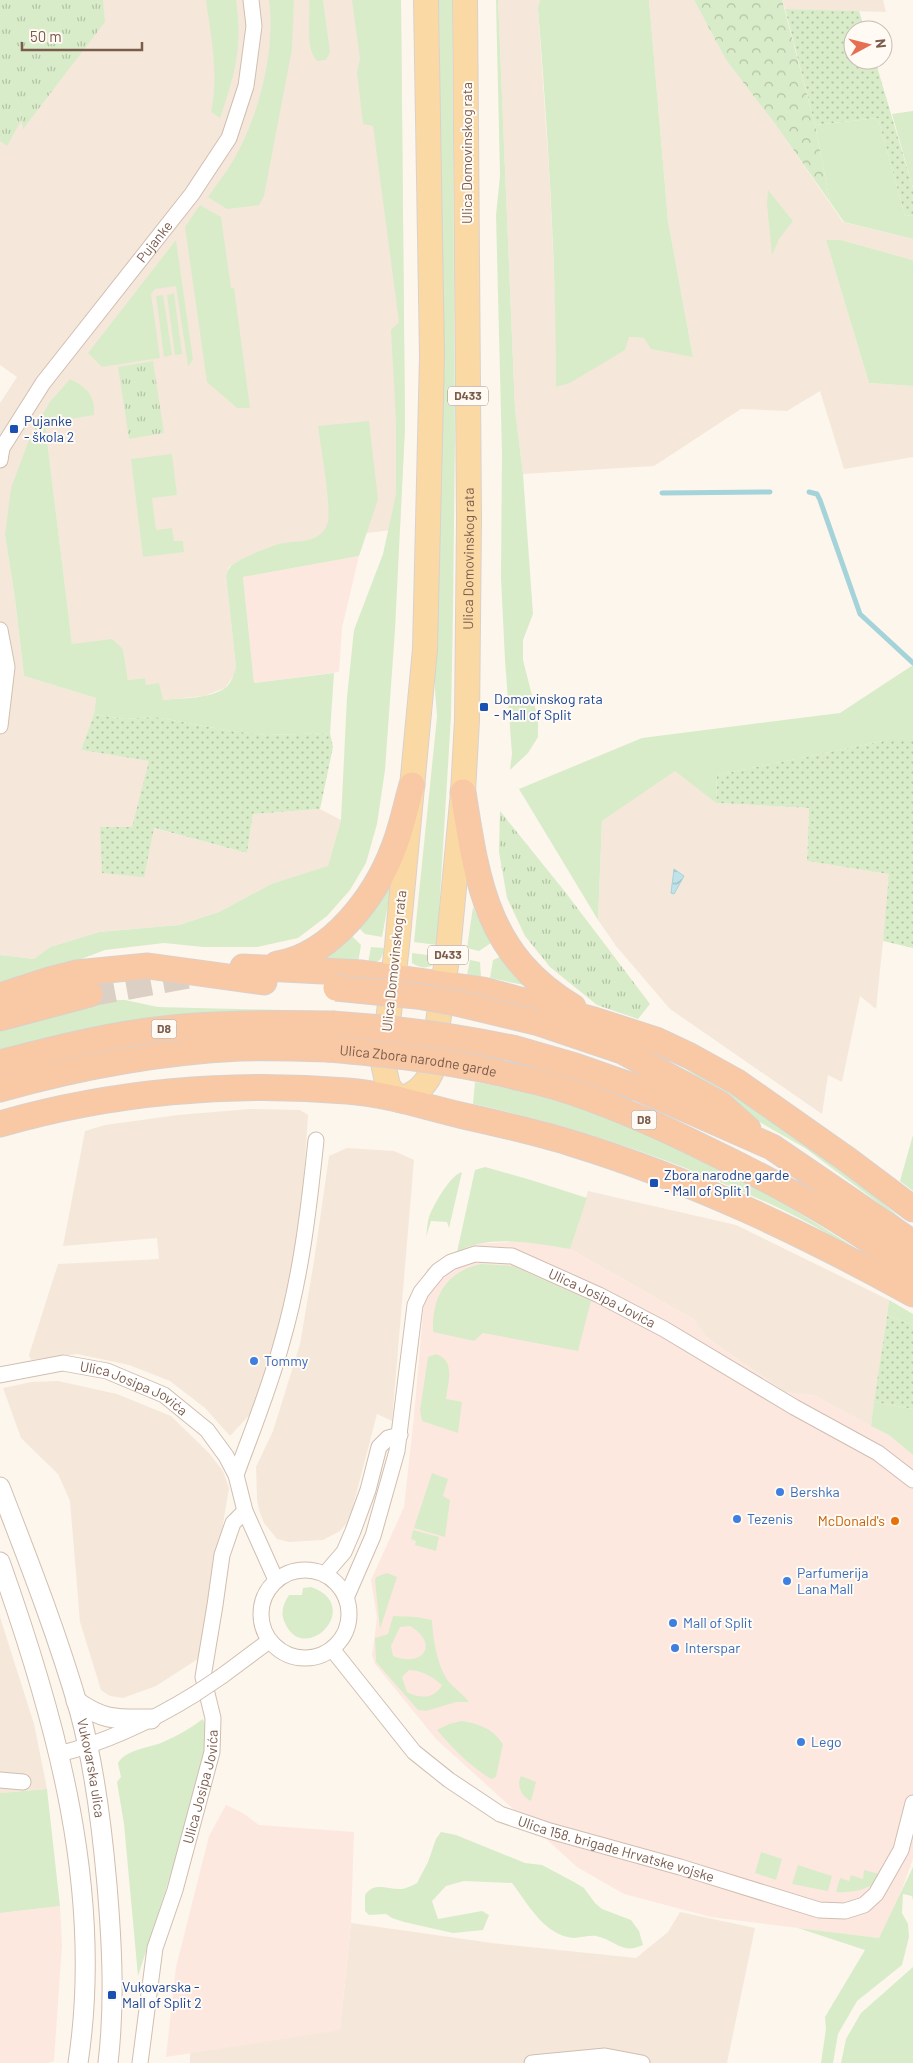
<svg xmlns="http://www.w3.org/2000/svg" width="913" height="2063" viewBox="0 0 913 2063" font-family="Barlow,sans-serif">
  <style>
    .residential { fill: #f5e8da }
    .commercial { fill: #fde8e0 }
    .grass { fill: #d8ecc9; fill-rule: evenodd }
    .forest { fill: url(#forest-crowns) }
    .park { fill: url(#park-tufts) }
    .garden { fill: url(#garden-dots) }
    .water { fill: url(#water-waves); stroke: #a5d3da }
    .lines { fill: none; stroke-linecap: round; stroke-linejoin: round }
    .stream { stroke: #a5d3da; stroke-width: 5 }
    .trunk-tunnel { stroke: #dcd0c4; stroke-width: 25; stroke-dasharray: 25 12; stroke-linecap: butt }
    .minor-casing { stroke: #d1beb0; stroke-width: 17 }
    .tertiary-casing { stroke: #d1beb0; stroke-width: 21 }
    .primary-casing { stroke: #dad1cd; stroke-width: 26 }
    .trunk-casing { stroke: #dad1cd; stroke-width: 27 }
    .minor { stroke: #fff; stroke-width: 15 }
    .tertiary { stroke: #fff; stroke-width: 19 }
    .primary { stroke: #fbd9a5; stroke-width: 24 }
    .trunk { stroke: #f9c8a4; stroke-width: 25 }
    .minor-bridge-casing { stroke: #d1beb0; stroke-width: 17; stroke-linecap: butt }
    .trunk-bridge-casing { stroke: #dad1cd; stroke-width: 27; stroke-linecap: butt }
    .minor-bridge { stroke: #fff; stroke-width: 15 }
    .trunk-bridge { stroke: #f9c8a4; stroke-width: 25 }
    .transit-dot { fill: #1a4fb4; stroke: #fffaf3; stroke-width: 2 }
    .shop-dot { fill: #3f7fe0; stroke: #fffaf3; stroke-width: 2 }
    .food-dot { fill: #e8710a; stroke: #fffaf3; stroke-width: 2 }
    .labels { text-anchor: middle; stroke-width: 4; stroke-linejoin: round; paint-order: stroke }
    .shield { fill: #fffaf3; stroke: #a28b7f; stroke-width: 1 }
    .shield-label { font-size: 12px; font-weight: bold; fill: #7a5c4d }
    .street-label { font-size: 14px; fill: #7a5c4d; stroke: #fffaf3 }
    .transit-label { font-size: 14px; fill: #164399; stroke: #fffaf3; text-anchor: start }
    .shop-label { font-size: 14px; fill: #366cbe; stroke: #fffaf3; text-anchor: start }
    .food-label { font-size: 14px; fill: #c56008; stroke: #fffaf3; text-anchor: end }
  </style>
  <defs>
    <pattern id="forest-crowns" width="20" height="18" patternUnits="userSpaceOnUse" patternTransform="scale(1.25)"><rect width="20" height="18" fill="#d8ecc9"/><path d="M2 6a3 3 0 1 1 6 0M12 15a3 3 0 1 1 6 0" fill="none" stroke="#b4c2a5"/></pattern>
    <pattern id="park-tufts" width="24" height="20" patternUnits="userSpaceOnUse" patternTransform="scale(1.25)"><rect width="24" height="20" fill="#d8ecc9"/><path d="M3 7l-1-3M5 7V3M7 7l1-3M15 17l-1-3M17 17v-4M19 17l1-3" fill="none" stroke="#b4c2a5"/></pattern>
    <pattern id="garden-dots" width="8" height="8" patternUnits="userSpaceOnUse" patternTransform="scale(1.25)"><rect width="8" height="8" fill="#d8ecc9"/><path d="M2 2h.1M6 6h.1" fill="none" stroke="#b4c2a5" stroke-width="1.8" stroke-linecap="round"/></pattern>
    <pattern id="water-waves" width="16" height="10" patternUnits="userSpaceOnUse" patternTransform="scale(1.25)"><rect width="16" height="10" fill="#bfe3e8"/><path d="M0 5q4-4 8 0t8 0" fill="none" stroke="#a0bbbe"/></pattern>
  </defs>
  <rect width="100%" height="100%" fill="#fdf6ec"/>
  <!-- residential -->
  <path class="residential" d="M0 0H401L405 427 400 529 367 533 253 555 238 561 229 567 226 576 236 667 234 675 225 688 204 696 163 700 146 685 144 678 128 680 123 649 72 644 45 423 49 403 5 535 15 599 24 676 96 698 94 714 81 750 150 761 132 828 102 873 153 828 247 853 253 814 320 809 341 820 328 867 271 884 219 912 179 925 99 932 50 947 34 959 0 955V403L17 377 0 365Z
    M498 0H540L538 8 550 185 556 320V387L624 350 628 337 644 338 693 357 668 221 649 0H694L726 60 778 128 843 222 913 239V260L841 240H826L869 383 913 386V457L844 469 820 391 787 411 741 409 654 466 523 474 515 409Z
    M782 0H883L886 12 785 9Z
    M675 770 716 803 809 808 807 861 890 874 876 1009 860 996 842 1082 828 1075 822 1114 670 1009 616 946 598 920 602 821Z
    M250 1109 300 1110 308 1115 302 1207 291 1290 255 1409 230 1436 205 1408 170 1381 129 1365 77 1354 31 1360 29 1355 58 1264 159 1259 157 1238 63 1246 85 1131 105 1125 178 1115Z
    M347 1148 394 1151 414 1160 392 1421 377 1414 352 1510 346 1524 340 1531 323 1540 289 1542 277 1539 264 1523 259 1510 257 1499 256 1467 273 1431 300 1344 314 1261 329 1156Z
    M588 1191 736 1225 889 1300 871 1426 815 1396 785 1392 706 1337 693 1319 570 1249Z
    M58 1381 117 1394 171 1416 209 1453 223 1471 229 1488 201 1657 156 1686 123 1698 110 1696 101 1690 80 1622 70 1501 58 1474 21 1438 3 1388 31 1382Z
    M0 1617 34 1724 47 1789 0 1793Z
    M680 1912 755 1928 727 2063H190V2052L340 2029 351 1923 492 1943 636 1958 668 1932Z"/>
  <!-- commercial -->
  <path class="commercial" d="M359 556 342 628 339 672 254 683 243 577Z
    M528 1241 570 1249 693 1319 706 1337 785 1392 815 1396 889 1435 913 1455V1859L894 1911 879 1938 711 1917 624 1894 577 1867 436 1739 375 1664 372 1655 377 1618 371 1580 404 1507 414 1416 427 1269 471 1244Z
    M226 1805 243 1813 259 1825 354 1832 351 1923 340 2030 166 2057 176 1967 209 1836Z
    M60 1906 62 1945 54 2061 48 2063H0V1913Z"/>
  <!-- grass -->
  <path class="grass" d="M206 0H236C243 47 235 74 220 118L211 112C219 73 211 38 206 0Z
    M269 0H294L292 49 264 196 259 205 227 209 208 197C216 185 227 172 234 159 259 116 276 49 269 0Z
    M309 0H323L330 52 326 60 317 61C304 46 311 19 309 0Z
    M352 0H401L405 427 395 630 385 770 377 824 366 863 350 890 327 916 298 938 257 947H203L164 943 105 950 55 969 0 984V955L34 959 50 947 99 932 179 925 219 912 271 884 328 866 341 820 347 697 354 630 383 554 396 494V421L391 330 399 322 373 126 363 124 357 72 360 59Z
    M439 0H452L455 436 453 612 451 716 437 945 414 942 437 717 433 660 442 437Z
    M496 0H498L515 409 523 474 533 614 523 640V660L538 719V737L528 753 510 770 512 754 505 660 501 578 502 453 496 215 500 176Z
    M540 0H649L668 221 693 357 651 349 644 338 629 337 625 350 570 383 556 387C556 260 548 134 538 8Z
    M913 111V188L892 114Z
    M878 118 905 216 913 215V239L844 222 830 202 815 125Z
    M768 190 793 221 779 239 772 255 767 204Z
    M200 205 221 217 231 288H234L250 408H237L207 382 185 227Z
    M176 240 193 360 188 366 176 286 155 289 151 294 160 358 102 367 88 353Z
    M826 240H841L913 260V386L869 383Z
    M174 293 182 354 175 355 167 295Z
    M163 295 172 355 164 357 156 296Z
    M70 379C87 388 95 394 94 415L45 423 72 644 112 639 123 649 128 680 145 678 146 685 159 683 163 700C181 698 210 699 225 688 231 684 234 674 236 667L226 576C227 573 228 569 231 566 236 560 267 548 276 545 293 539 318 546 327 525 333 512 320 444 318 426L369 421 378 499 359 556 243 577 254 683 334 673 330 733 267 735 231 731 155 717 123 719 94 714 96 698 24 676 15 599 5 535 11 488 29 440 49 403Z
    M172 454 177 495 152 498 156 530 172 528 174 541H183L184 552 143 557 131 459Z
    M913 665V741H883L717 775 716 803 675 771 602 821 598 920 519 789 642 738 840 713Z
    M393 878 382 937 365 934 358 927Z
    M473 907 491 943 479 951 467 948Z
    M348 932 361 945 358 963 315 961Z
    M371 947 384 948C382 959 380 963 368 963Z
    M412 953 435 956 433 965C425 969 420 968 412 963Z
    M500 957 524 985 490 978 493 960Z
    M470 960 480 962 481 977 467 975Z
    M110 1000H125L158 1007 321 1011 330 1014 0 1052V1030L40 1017Z
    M650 1053 699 1076 752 1106 860 1183 912 1228 805 1148 700 1088Z
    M475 1082C546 1095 617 1116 682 1148 744 1178 802 1214 860 1251 834 1238 809 1222 783 1210 683 1163 580 1127 473 1104Z
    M913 1135V1191L900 1181Z
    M485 1167 531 1180 587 1198 570 1249C535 1243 489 1234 457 1252L475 1170Z
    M462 1172 449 1228 447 1222 431 1221 426 1237C427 1231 427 1223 429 1217 433 1206 450 1175 462 1172Z
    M481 1264 513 1266 591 1301 578 1351 483 1333 474 1341 433 1332C432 1297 445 1272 481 1264Z
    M889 1300 913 1314V1325L887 1315Z
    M436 1354C456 1361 448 1382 446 1399L462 1402 458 1433 422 1421 420 1410 428 1357Z
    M874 1402 913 1409V1455L889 1435 871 1426Z
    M432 1473 448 1479 443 1496 450 1500 445 1537 414 1528Z
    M413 1530 439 1537 436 1551 415 1545 416 1541 411 1539Z
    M387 1573 397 1577 380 1629 375 1581 376 1577Z
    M311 1587C365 1606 304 1667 285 1623 280 1613 283 1604 289 1595H302L303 1588Z
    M393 1616 416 1617 432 1620C433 1639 437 1666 449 1682 455 1689 463 1694 469 1702H456L426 1711 418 1710 376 1662 375 1638 388 1634ZM410 1626C440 1644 423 1668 393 1656L391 1646 400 1627ZM409 1670C423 1671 431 1676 442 1685 435 1699 420 1699 407 1692L402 1677Z
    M203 1719 209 1737 185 1830 138 1976 124 1824 117 1782 121 1777 118 1763C126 1750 147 1748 161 1743 175 1737 191 1728 203 1719Z
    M461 1721C480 1724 492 1728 503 1744L496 1777 491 1779C470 1766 453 1749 437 1730L449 1724Z
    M521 1776 536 1782 531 1801C522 1797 516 1786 521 1776Z
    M47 1789 60 1906 0 1913V1793Z
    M441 1832 456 1835 525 1863 542 1865 574 1882 584 1888 595 1903 602 1909 631 1920 639 1931 643 1945C621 1955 616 1940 596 1936 589 1935 581 1938 573 1938 544 1935 528 1904 512 1883L464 1881 446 1886 432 1901 438 1919 482 1911 489 1915 483 1930 453 1933 404 1922 392 1918 386 1914 369 1915 365 1911V1895C375 1881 387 1890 402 1889 407 1888 413 1885 417 1883L428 1862 436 1839Z
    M761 1852 782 1859 776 1880 755 1873Z
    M798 1865 832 1876 828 1891 792 1884Z
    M913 1867V1900L912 1896 903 1894 902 1913 908 1924 909 1937 902 1965 857 2001 838 2034 833 2063H821L826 2029 825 2017 865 1950 798 1928 879 1938Z
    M864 1870 879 1874 878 1882C864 1890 853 1893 836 1892L840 1878 849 1881 851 1875 863 1879Z
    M913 1967V2063H841L846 2039 861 2013Z"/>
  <!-- forest -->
  <path class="forest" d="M694 0H782L815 125 830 202 778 128 726 60Z"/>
  <!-- park -->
  <path class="park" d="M0 0H103L105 22 23 129 19 105 21 121 7 146 0 141Z
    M153 361 164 433 129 439 118 367Z
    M500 811 566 893 650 1004 638 1019 597 1005 550 967 525 936 507 898 499 852Z"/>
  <!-- garden -->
  <path class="garden" d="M785 9 859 11 865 30H853V60H875L913 188V215L905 216 878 118 815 125Z
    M94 714 123 719 155 717 231 731 267 735 330 733 333 747 320 809 253 814 247 853 154 828 144 877 102 873 100 827H132L149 761 81 750Z
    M883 741H913V948L883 941 889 874 807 861 809 808 716 803 717 775Z
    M887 1315 913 1325V1409L874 1402Z"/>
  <!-- water -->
  <path class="water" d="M674 869 684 876 674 894 671 893Z"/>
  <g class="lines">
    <!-- stream -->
    <path class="stream" d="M809 492 817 494 820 500 860 614 913 663
      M662 493 770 492"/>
    <!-- trunk-tunnel -->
    <path class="trunk-tunnel" d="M90 994 194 975"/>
    <defs>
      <g id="minor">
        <path id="s1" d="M0 460 2 448 43 383 192 194 229 138 246 86 254 26 251 0"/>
        <path d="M0 630 7 667 0 726"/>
        <path id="s2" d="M0 1375 63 1363 107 1371 164 1395 207 1430 226 1456 236 1475 245 1511 276 1580"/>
        <path d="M236 1475C252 1431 270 1387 282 1342 301 1277 309 1208 316 1140"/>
        <circle cx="305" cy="1614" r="44"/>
        <path d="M325 1574 344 1552 353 1531 368 1490 379 1447 388 1438 400 1435"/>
        <path id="s3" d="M346 1598 373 1536 397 1451 415 1305 421 1292 438 1271 451 1262 475 1254 512 1256 599 1295 664 1329 794 1407 878 1453 913 1480"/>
        <path id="s4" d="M332 1649 414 1752 449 1780 500 1814 550 1831 680 1867 819 1910 845 1911 864 1905 876 1894 901 1850 913 1803"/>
        <path d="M222 1676 269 1641"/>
        <path d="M59 1754C107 1742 153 1720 195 1694"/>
        <path d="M0 1780 23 1782"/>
        <path id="s5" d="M140 2063 155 1948 175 1890 212 1752 213 1718 203 1677 215 1605 222 1555 233 1523 245 1511"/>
        <path d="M532 2063 605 2056 642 2063"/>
      </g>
      <g id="tertiary">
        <path id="s6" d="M0 1487C29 1562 58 1636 80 1713 95 1769 102 1827 107 1885 112 1944 115 2004 108 2063"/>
        <path d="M0 1562C57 1722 104 1892 78 2063"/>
        <path d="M76 1701C104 1721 117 1719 151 1719"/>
      </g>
      <g id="primary">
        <path id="s7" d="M426 0 432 356 425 649 397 946 383 1063 388 1086 399 1100C414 1094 424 1088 431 1073L448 951 463 792 467 720 469 520 465 0"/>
      </g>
      <path id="trunk" d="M463 792C477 882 487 956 573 1007
        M277 964C331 956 376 896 394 847 402 827 406 805 412 785
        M243 967 362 973 483 990 594 1020 656 1040 690 1056 737 1082 848 1160 913 1209
        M0 996 49 980 76 973 148 966 264 982
        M0 1018 90 994
        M536 1022 622 1051 720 1104 748 1129
        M516 1049 575 1066 638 1088 772 1147 913 1243
        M0 1063C60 1047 121 1032 183 1027 233 1023 282 1023 332 1024
        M500 1073C519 1078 537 1081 556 1087 609 1103 660 1126 710 1151 781 1185 850 1224 913 1271
        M0 1089C78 1067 159 1052 240 1048 269 1047 299 1048 328 1049
        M0 1124C111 1092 231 1081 347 1091 387 1094 426 1107 464 1116 500 1124 536 1132 571 1143 692 1180 803 1233 913 1294"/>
    </defs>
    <!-- minor casing -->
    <use href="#minor" class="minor-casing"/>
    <!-- tertiary casing -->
    <use href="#tertiary" class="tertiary-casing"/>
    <!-- primary casing -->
    <use href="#primary" class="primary-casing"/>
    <!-- trunk casing -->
    <use href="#trunk" class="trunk-casing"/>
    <!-- minor -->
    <use href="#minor" class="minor"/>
    <!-- tertiary -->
    <use href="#tertiary" class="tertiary"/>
    <!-- primary -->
    <use href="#primary" class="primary"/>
    <!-- trunk -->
    <use href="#trunk" class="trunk"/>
    <defs>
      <path id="minor-bridge" d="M195 1694 222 1676"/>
      <g id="trunk-bridge">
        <path d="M336 988 417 996 452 1002 536 1022"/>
        <path d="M332 1024C394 1028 455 1036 516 1049"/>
        <path id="s8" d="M328 1049C386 1054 443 1060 500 1073"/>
      </g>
    </defs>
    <!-- minor-bridge casing -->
    <use href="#minor-bridge" class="minor-bridge-casing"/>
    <!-- trunk-bridge casing -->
    <use href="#trunk-bridge" class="trunk-bridge-casing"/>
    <!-- minor-bridge -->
    <use href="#minor-bridge" class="minor-bridge"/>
    <!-- trunk-bridge -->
    <use href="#trunk-bridge" class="trunk-bridge"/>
  </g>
  <!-- markers -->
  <g class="transit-dot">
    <rect x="9" y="424" width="10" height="10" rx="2.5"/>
    <rect x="479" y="702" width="10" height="10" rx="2.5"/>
    <rect x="649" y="1178" width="10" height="10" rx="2.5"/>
    <rect x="107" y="1990" width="10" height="10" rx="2.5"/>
  </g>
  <g class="shop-dot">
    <circle cx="254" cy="1361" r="5"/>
    <circle cx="780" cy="1492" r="5"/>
    <circle cx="737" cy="1519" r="5"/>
    <circle cx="787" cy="1581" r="5"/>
    <circle cx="673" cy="1623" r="5"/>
    <circle cx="675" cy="1648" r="5"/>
    <circle cx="801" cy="1742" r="5"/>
  </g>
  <circle class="food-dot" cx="895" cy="1521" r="5"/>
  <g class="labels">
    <!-- shield labels -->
    <g class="shield">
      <rect x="448" y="386.5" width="40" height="19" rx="4"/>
      <rect x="428" y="945.5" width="40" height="19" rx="4"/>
      <rect x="151.5" y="1019.5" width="25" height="19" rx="4"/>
      <rect x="631.5" y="1110.5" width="25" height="19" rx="4"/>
    </g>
    <g class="shield-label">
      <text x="468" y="400">D433</text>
      <text x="448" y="959">D433</text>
      <text x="164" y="1033">D8</text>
      <text x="644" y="1124">D8</text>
    </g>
    <!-- street labels -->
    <g class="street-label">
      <text transform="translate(467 153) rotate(-90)" y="5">Ulica Domovinskog rata</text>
      <text dy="5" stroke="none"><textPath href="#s1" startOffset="269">Pujanke</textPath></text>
      <text dy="5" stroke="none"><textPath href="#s7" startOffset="1666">Ulica Domovinskog rata</textPath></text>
      <text transform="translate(394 961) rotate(-84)" y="5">Ulica Domovinskog rata</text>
      <text dy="5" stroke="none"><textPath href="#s8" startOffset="91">Ulica Zbora narodne garde</textPath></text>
      <text dy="5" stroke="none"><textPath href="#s3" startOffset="522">Ulica Josipa Jovića</textPath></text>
      <text dy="5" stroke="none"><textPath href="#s2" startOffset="140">Ulica Josipa Jovića</textPath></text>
      <text dy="5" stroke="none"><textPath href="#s6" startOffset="296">Vukovarska ulica</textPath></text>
      <text dy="5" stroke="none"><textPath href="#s5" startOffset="284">Ulica Josipa Jovića</textPath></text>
      <text dy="5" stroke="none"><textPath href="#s4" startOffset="359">Ulica 158. brigade Hrvatske vojske</textPath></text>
    </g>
    <!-- transit labels -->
    <g class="transit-label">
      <text x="24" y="426">Pujanke<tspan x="24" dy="16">- škola 2</tspan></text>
      <text x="494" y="704">Domovinskog rata<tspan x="494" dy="16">- Mall of Split</tspan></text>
      <text x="664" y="1180">Zbora narodne garde<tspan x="664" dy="16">- Mall of Split 1</tspan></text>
      <text x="122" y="1992">Vukovarska -<tspan x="122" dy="16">Mall of Split 2</tspan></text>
    </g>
    <!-- shop labels -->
    <g class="shop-label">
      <text x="264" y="1366">Tommy</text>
      <text x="790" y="1497">Bershka</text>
      <text x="747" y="1524">Tezenis</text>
      <text x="797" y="1578">Parfumerija<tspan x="797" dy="16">Lana Mall</tspan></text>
      <text x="683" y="1628">Mall of Split</text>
      <text x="685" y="1653">Interspar</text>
      <text x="811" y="1747">Lego</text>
    </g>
    <!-- food labels -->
    <g class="food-label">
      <text x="885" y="1526">McDonald's</text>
    </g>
  </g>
  <!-- north arrow -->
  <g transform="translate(868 45) rotate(83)"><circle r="24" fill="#fffaf3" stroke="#cabbb1"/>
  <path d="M0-4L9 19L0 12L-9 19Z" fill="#e76f51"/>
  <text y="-8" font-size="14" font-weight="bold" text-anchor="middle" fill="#7a5c4d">N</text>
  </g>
  <!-- scale -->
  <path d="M22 42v8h120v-8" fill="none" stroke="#7a5c4d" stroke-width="2.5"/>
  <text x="30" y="42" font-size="15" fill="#7a5c4d" stroke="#fffaf3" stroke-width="4" paint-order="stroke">50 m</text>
</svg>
